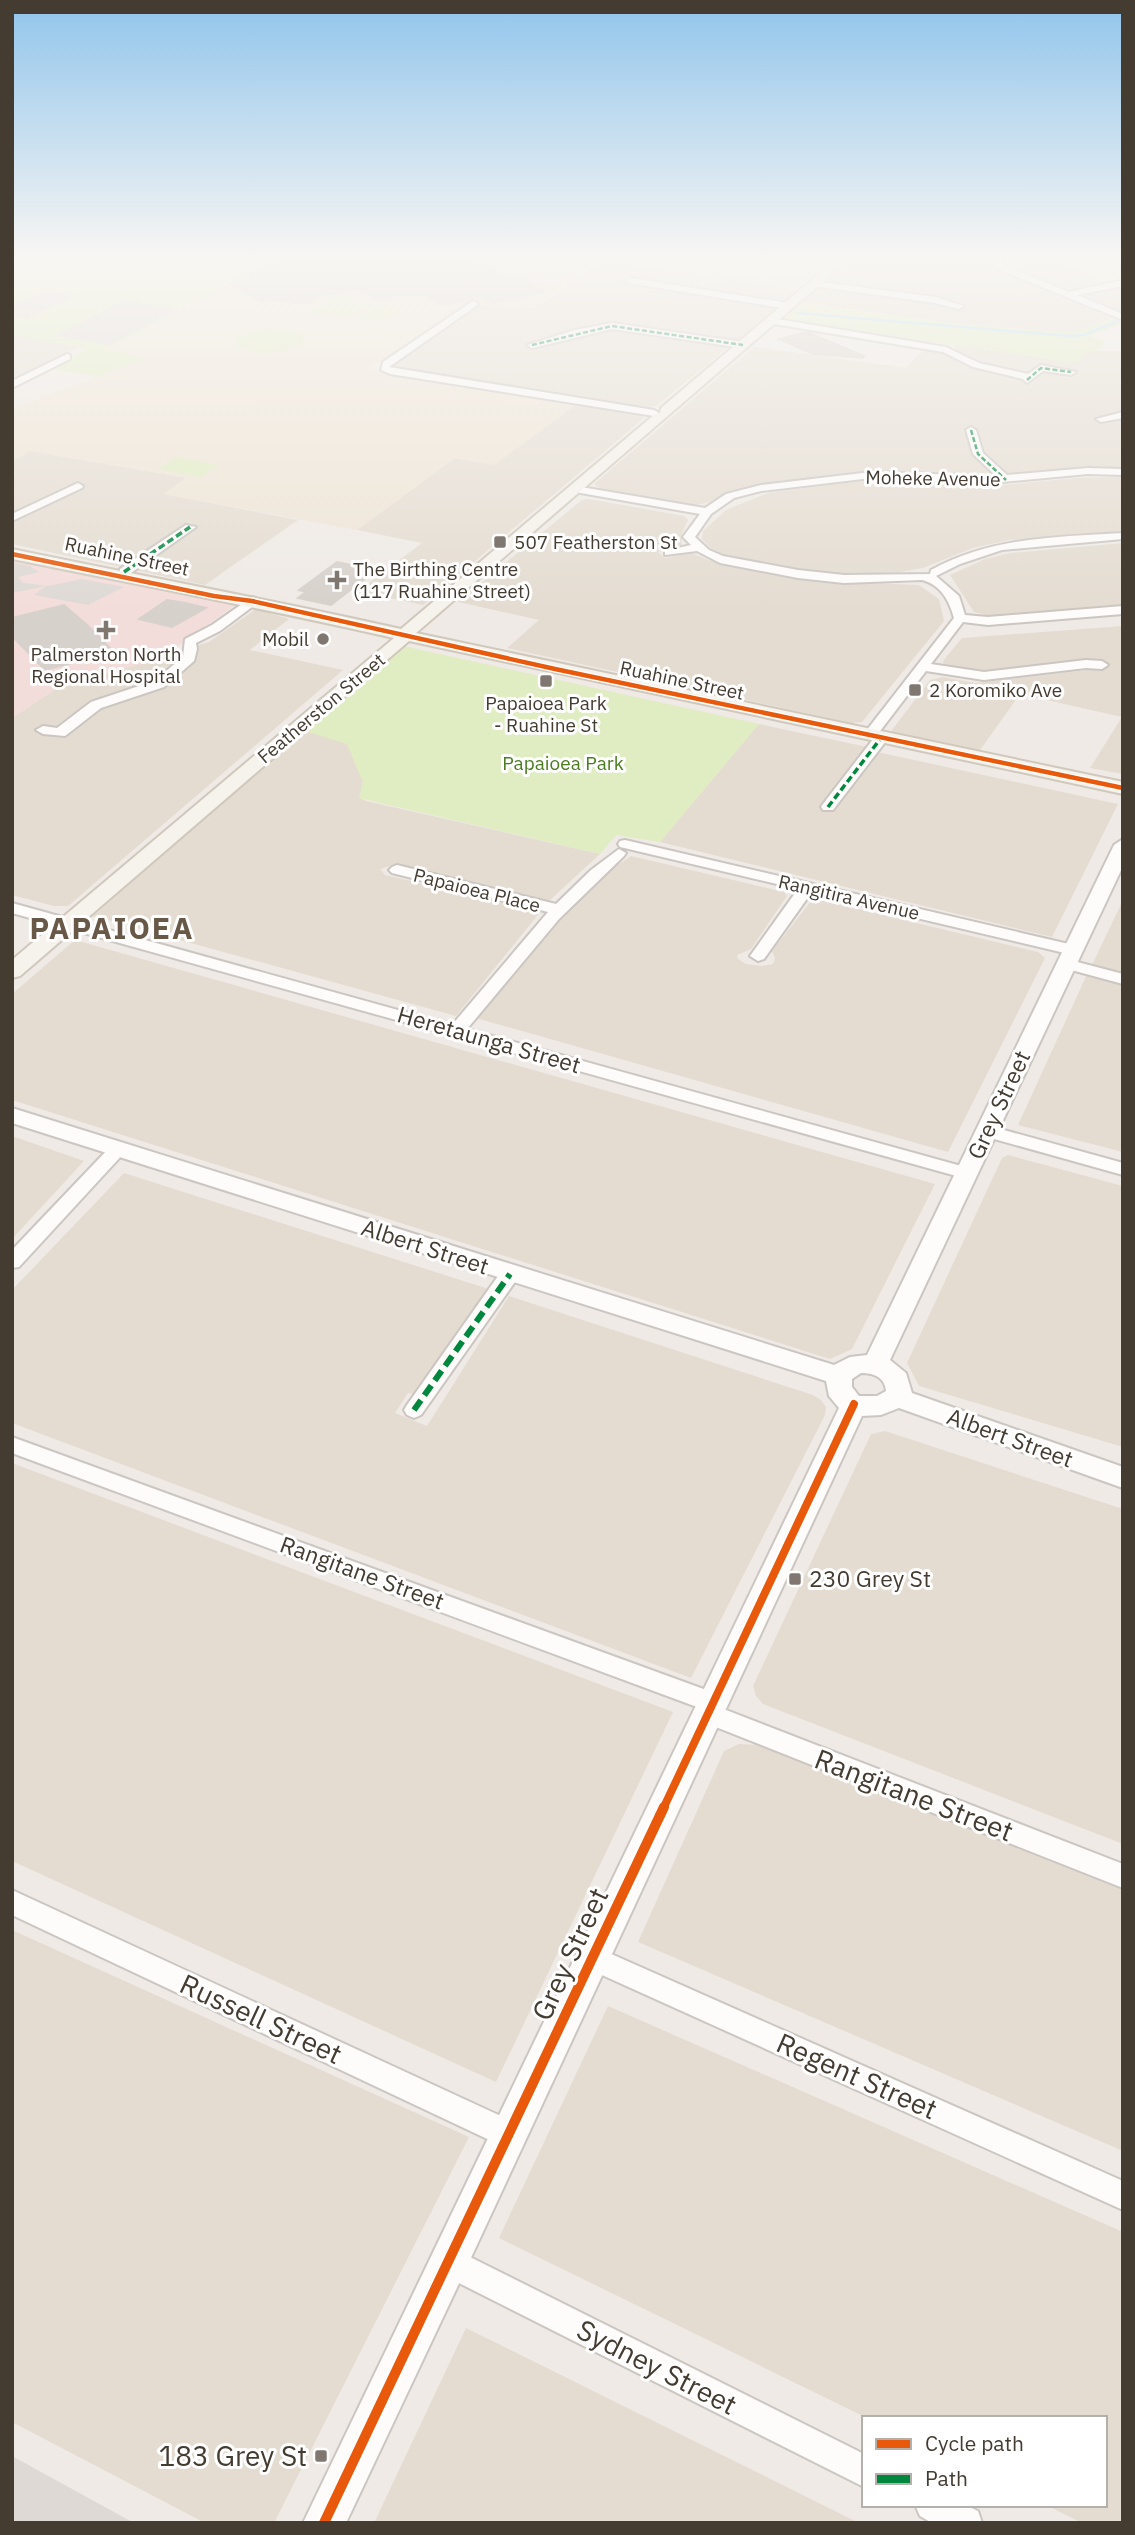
<svg xmlns="http://www.w3.org/2000/svg" width="1135" height="2535" viewBox="0 0 1135 2535" font-family="'IBM Plex Sans',sans-serif">
  <style>
    .residential { fill: #e4dcd1 }
    .education { fill: #eee4d5 }
    .medical { fill: #f3dddb }
    .green { fill: #e0ecc1 }
    .parking { fill: #ded9d5 }
    .lines { fill: none; stroke-linecap: round; stroke-linejoin: round }
    .stream { stroke: #afdef2; stroke-width: 2.5 }
    .building { fill: #d7d1cc; stroke: #d7d1cb; stroke-width: 2 }
    .minor-casing { stroke: #cbc6c1; stroke-width: 4 }
    .tertiary-casing { stroke: #cbc6c1; stroke-width: 4 }
    .secondary-casing { stroke: #d0c8bc; stroke-width: 4 }
    .minor { fill: #fdfcfb; fill-rule: evenodd }
    .tertiary { fill: #fdfcfb; fill-rule: evenodd }
    .secondary { fill: #f6f2ec; fill-rule: evenodd }
    .quiet-far2 { stroke: #00873e; stroke-width: 2.5; stroke-dasharray: 5 2.5; stroke-linecap: butt }
    .quiet-far1 { stroke: #00873e; stroke-width: 3.5; stroke-dasharray: 7 3.5; stroke-linecap: butt }
    .quiet { stroke: #00873e; stroke-width: 6; stroke-dasharray: 12 6; stroke-linecap: butt }
    .cycleway-far2-casing { stroke: #fff; stroke-width: 7 }
    .cycleway-far1-casing { stroke: #fff; stroke-width: 12 }
    .cycleway-casing { stroke: #fff; stroke-width: 15 }
    .cycleway-far2 { stroke: #e8590c; stroke-width: 4.5 }
    .cycleway-far1 { stroke: #e8590c; stroke-width: 8 }
    .cycleway { stroke: #e8590c; stroke-width: 10 }
    .poi-dot { fill: #807870; stroke: #fff; stroke-width: 2.5 }
    .labels { text-anchor: middle; stroke-width: 6; stroke-linejoin: round; paint-order: stroke }
    .far-street-label { font-size: 19px; fill: #443b31; stroke: #fff }
    .far-poi-label { font-size: 19px; fill: #443b31; stroke: #fff; text-anchor: start }
    .far-park-label { font-size: 19px; fill: #4b7c1f; stroke: #fff }
    .street-label { font-size: 23px; fill: #443b31; stroke: #fff }
    .poi-label { font-size: 23px; fill: #443b31; stroke: #fff; text-anchor: start }
    .near-street-label { font-size: 28px; fill: #443b31; stroke: #fff }
    .near-poi-label { font-size: 28px; fill: #443b31; stroke: #fff; text-anchor: end }
    .district-label { font-size: 30px; font-weight: bold; letter-spacing: 2px; fill: #685847; stroke: #fff }
  </style>
  <rect width="100%" height="100%" fill="#efeae5"/>
  <!-- residential -->
  <path class="residential" d="M859 256H981L983 262 994 268 1112 318 1075 332H1057L956 324 800 302 818 289 828 288 931 302 957 308 968 307 963 302 829 282Z
    M604 261 798 290 783 303 626 278 622 281 780 307 735 342 613 323 573 331 529 343 532 346 555 343 579 332 615 327 731 345 656 406 648 407 397 369 395 364 480 305 514 308 539 305Z
    M1048 261 1059 263 1106 282 1067 291 1059 289 1005 263Z
    M1123 286V315L1081 296 1084 294Z
    M12 335 80 346 12 382Z
    M954 345 1076 363 1087 351H1123V381L1118 383 1123 385V413L1097 419 1104 422 1123 418V470H1056L1005 476 982 454 977 430H969L972 452 993 476 871 472 777 481 745 488 706 503 689 506 602 490 594 484 754 347 906 368 924 349 947 352 1026 382 1033 381 1042 370 1079 374 1042 366 1026 374 987 364 956 350Z
    M575 405 639 415 644 418 423 605 358 591 422 543 357 530 455 458 494 465Z
    M30 451 188 478 164 494 298 520 205 585 12 544V461Z
    M1123 477V531L1009 540 973 548 923 568 900 572 846 575 804 571 727 556 712 549 702 539 703 531 726 510 768 493 857 481 993 486 1077 478Z
    M589 499 684 516 688 520 681 536 682 547 658 552 665 558 691 553 719 564 818 581 919 585 939 599 944 621 862 722 852 723 507 648 539 620 458 602 582 500Z
    M1123 543V605L990 616 974 612 950 575 985 559 1010 553Z
    M256 609 289 619 250 650 343 670 68 906H54L12 895V718L59 687 209 642Z
    M1123 626V774L1090 768 1122 717 1020 694 978 753 896 735 892 730 930 680 943 677 975 683 1105 668 1110 665 1100 660 977 673 960 671 944 665 943 661 962 638Z
    M759 724 867 747 823 806 834 810 877 752 1118 804 1052 937 660 842Z
    M305 731 347 743 363 782 360 798 366 801 600 854 549 901 396 864 380 869 385 875 541 911 456 1016 93 916Z
    M631 856 784 892 787 896 751 949 737 955 738 959 746 964 762 966 773 964 775 958 772 951 811 901 816 899 1038 952 1045 958 948 1152 476 1018 529 946 594 881Z
    M1123 900V972L1092 965Z
    M75 940 935 1184 852 1349 830 1359 12 1100V994Z
    M1088 972 1123 981V1152L1018 1125Z
    M12 1136 84 1161 12 1239Z
    M1008 1155 1123 1186V1447L919 1386 907 1363 1002 1158Z
    M124 1173 492 1290 415 1394 408 1393 395 1413 427 1426 509 1296 813 1395 821 1400 826 1407 825 1415 691 1678 12 1423V1290Z
    M885 1431 1123 1509V1844L763 1704 756 1696 753 1686 871 1434Z
    M12 1463 673 1712 496 2082 12 1861Z
    M739 1744 757 1745 1123 1889V2151L638 1942 724 1751Z
    M12 1930 469 2137 274 2523H205L12 2422Z
    M608 2006 1123 2232V2523H1082L1046 2505H1105V2418H867L499 2238Z
    M466 2328 859 2523H374Z"/>
  <!-- education -->
  <path class="education" d="M280 256H459L582 274 535 307 514 308 469 303 367 370 575 405 494 465 455 458 357 530 163 494 186 478 30 451 12 461V409L144 358 103 350Z"/>
  <!-- medical -->
  <path class="medical" d="M12 558 235 605 160 659 59 687 12 718Z"/>
  <!-- green -->
  <path class="green" d="M12 256H280L104 350 146 358 98 376 50 369 86 349 12 335Z
    M459 256H611L582 274Z
    M1050 256H1090L1086 262 1123 272V278L1106 282 1060 263 1048 261 1005 263 999 260Z
    M328 297 398 308 396 310 402 311C385 321 375 322 356 319L375 306H370L350 318 332 315 335 313 331 312 327 314 309 311 329 300 326 299Z
    M800 302 956 324 1057 332H1075L1112 318 1123 323 1090 336 1105 341 1098 351H1087L1076 363 779 320Z
    M265 329 286 330 301 334 304 340C291 355 250 358 236 343L238 338Z
    M176 457 218 465 200 477 158 469Z
    M403 646 759 724 660 842 616 835 600 854 359 798 363 782 347 744 305 731Z"/>
  <!-- parking -->
  <path class="parking" d="M46 290 76 295 27 319 12 317V306Z
    M124 300 178 309 110 345 55 336Z
    M12 562 30 566 39 572 18 577 23 583 49 586 82 579 124 587 88 605 34 595 46 586 12 593Z
    M12 2456 134 2523H12Z"/>
  <g class="lines">
    <!-- stream -->
    <path class="stream" d="M797 313 1069 336 1083 335 1118 321"/>
  </g>
  <!-- building -->
  <path class="building" d="M278 256H416L417 264 436 260 443 264 464 260 479 267 485 266 506 277 513 275 547 291 493 303 479 297 443 305 424 295H402L379 300 359 289 329 295 324 293 304 304 272 299 261 301 230 285 255 279 246 274 260 271 254 268 289 262Z
    M807 332 864 356 863 358 813 354 779 339Z
    M337 562 376 570 331 605 298 598 306 592 299 590Z
    M167 600 185 603 206 608 172 627 139 619Z
    M64 605 87 625 114 652 45 670 12 636V618Z"/>
  <g class="lines">
    <defs>
      <path id="minor" d="M985 256H994L1006 266 1069 292 1123 280V286L1077 295 1123 314V320L1000 270Z
        M631 278 788 303 793 306 788 309 628 283 627 281Z
        M815 281 935 297 964 306 959 309 935 303 812 286 811 284Z
        M473 301 478 304 476 306 389 367 654 410 659 413 654 416 390 374 381 370 383 362Z
        M771 318 946 347 979 363 1028 374 1041 365 1076 372 1071 375 1043 371 1027 383 1023 379 973 367 943 352 768 323 766 321Z
        M612 323 743 342 748 345 743 348 612 329 532 348 527 345 575 330Z
        M67 354 70 355V359L12 388V381Z
        M1123 412V418L1101 422 1096 419Z
        M971 427 976 430 983 453 1007 475 1088 468 1123 469V475L1088 474 981 484 871 478 761 491 734 498 711 514 695 537 709 550 723 556 798 570 844 575 930 574 931 570C991 537 1056 537 1123 533V539L1002 550 960 564 936 576 959 596 965 615 988 617 1123 606V614L988 625 963 622 931 664 984 672 1086 660 1102 661 1108 665 1102 669 1086 668 984 680 926 671 877 735H886V741L833 810H823L821 807 823 804 874 738H865L863 735 954 618C949 600 941 585 922 580L844 583 798 578 720 563 697 551 665 555V551L691 545 683 537 700 514 575 492 570 489 575 486 705 508 726 494 761 485 871 472 996 476 973 454 966 430Z
        M78 483 83 486 82 488 12 521V514Z
        M186 525 196 527 128 575H120V569Z
        M252 597 256 598V604L220 631 196 643 197 649 194 661 164 687 101 708 65 736 43 734 36 730 43 726 57 728 91 702 154 681 183 657 185 639 212 625Z
        M625 840 1073 945 1081 950 1073 955 811 893 764 959 758 961 750 956 798 889 620 847 618 844 620 841Z
        M619 849 626 853 624 856 559 919 467 1029 972 1169 975 1173 972 1177H960L12 913V903L452 1025 548 912 392 873 389 870 392 867 397 865 556 904 591 870Z
        M1066 959 1123 974V984L1060 967 1058 964Z
        M986 1125 1123 1163V1175L980 1135 977 1131Z
        M118 1143 124 1145 127 1149 124 1153 19 1267 12 1268V1250L112 1145Z
        M510 1267 517 1269 520 1274 517 1279 421 1415 414 1418 407 1415 404 1410 407 1405 503 1269Z
        M12 1437 720 1695 724 1702 721 1708 1123 1864V1888L698 1720 694 1713 697 1707 12 1453Z
        M12 1890 520 2125 524 2135 520 2145 510 2149 500 2145 12 1915Z
        M591 1945 1123 2181V2210L582 1966 578 1957 582 1948Z
        M450 2247 864 2454V2487L439 2273 435 2262 439 2251Z
        M915 2505H965L978 2511 982 2523H932L920 2516Z"/>
      <path id="tertiary" d="M1123 839V866L890 1360 906 1373 912 1393 1123 1467V1488L899 1408 881 1415 862 1416 463 2275 346 2523H303L839 1408 829 1396 826 1381 12 1123V1108L834 1365 850 1357 867 1355 1114 845ZM861 1373C873 1373 885 1377 886 1391L877 1396H859L852 1387V1379Z"/>
      <path id="secondary" d="M840 256H853L416 633 1123 782V794L409 641 20 976 12 978V960L394 638C267 609 140 585 12 559V549C142 576 272 600 401 629L655 414 660 413 661 408Z"/>
    </defs>
    <!-- minor casing -->
    <use href="#minor" class="minor-casing"/>
    <!-- tertiary casing -->
    <use href="#tertiary" class="tertiary-casing"/>
    <!-- secondary casing -->
    <use href="#secondary" class="secondary-casing"/>
    <!-- minor -->
    <use href="#minor" class="minor"/>
    <!-- tertiary -->
    <use href="#tertiary" class="tertiary"/>
    <!-- secondary -->
    <use href="#secondary" class="secondary"/>
    <!-- quiet-far2 -->
    <path class="quiet-far2" d="M532 345 612 326 743 345
      M1027 380 1041 368 1071 372
      M971 430 978 454 1006 480"/>
    <!-- quiet-far1 -->
    <path class="quiet-far1" d="M124 572 190 527
      M828 807 881 738"/>
    <!-- quiet -->
    <path class="quiet" d="M414 1410 510 1274"/>
    <defs>
      <path id="cycleway-far2" d="M12 554 214 596 252 601 555 669 1123 788"/>
      <path id="cycleway-far1" d="M663 1809 854 1404"/>
      <path id="cycleway" d="M324 2523 664 1807"/>
    </defs>
    <!-- cycleway-far2 casing -->
    <use href="#cycleway-far2" class="cycleway-far2-casing"/>
    <!-- cycleway-far1 casing -->
    <use href="#cycleway-far1" class="cycleway-far1-casing"/>
    <!-- cycleway casing -->
    <use href="#cycleway" class="cycleway-casing"/>
    <!-- cycleway-far2 -->
    <use href="#cycleway-far2" class="cycleway-far2"/>
    <!-- cycleway-far1 -->
    <use href="#cycleway-far1" class="cycleway-far1"/>
    <!-- cycleway -->
    <use href="#cycleway" class="cycleway"/>
  </g>
  <!-- sky -->
  <linearGradient id="sky" x2="0" y2="1"><stop stop-color="#91c5ec"/><stop offset="0.42" stop-color="#f8f6f3"/><stop offset="1" stop-color="#f8f6f3" stop-opacity="0"/></linearGradient>
  <rect width="1135" height="611" fill="url(#sky)"/>
  <!-- markers -->
  <g class="poi-dot">
    <rect x="493" y="535" width="14" height="14" rx="3.5"/>
    <path d="M333.5 569.5h7v7h7v7h-7v7h-7v-7h-7v-7h7z"/>
    <path d="M102.5 619.5h7v7h7v7h-7v7h-7v-7h-7v-7h7z"/>
    <circle cx="323" cy="639" r="7"/>
    <rect x="539" y="674" width="14" height="14" rx="3.5"/>
    <rect x="908" y="683" width="14" height="14" rx="3.5"/>
    <rect x="788" y="1572" width="14" height="14" rx="3.5"/>
    <rect x="314" y="2449" width="14" height="14" rx="3.5"/>
  </g>
  <g class="labels">
    <!-- far-street labels -->
    <g class="far-street-label">
      <text transform="translate(933 478) rotate(1)" y="7">Moheke Avenue</text>
      <text transform="translate(127 556) rotate(12)" y="7">Ruahine Street</text>
      <text transform="translate(682 680) rotate(12)" y="7">Ruahine Street</text>
      <text transform="translate(321 708) rotate(-40)" y="7">Featherston Street</text>
      <text transform="translate(477 890) rotate(14)" y="7">Papaioea Place</text>
      <text transform="translate(849 897) rotate(13)" y="7">Rangitira Avenue</text>
    </g>
    <!-- far-poi labels -->
    <g class="far-poi-label">
      <text x="514" y="549">507 Featherston St</text>
      <text x="353" y="576">The Birthing Centre<tspan x="353" dy="22">(117 Ruahine Street)</tspan></text>
      <text x="309" y="646" text-anchor="end">Mobil</text>
      <text x="106" y="661" text-anchor="middle">Palmerston North<tspan x="106" dy="22">Regional Hospital</tspan></text>
      <text x="929" y="697">2 Koromiko Ave</text>
      <text x="546" y="710" text-anchor="middle">Papaioea Park<tspan x="546" dy="22">- Ruahine St</tspan></text>
    </g>
    <!-- far-park labels -->
    <g class="far-park-label">
      <text x="563" y="770">Papaioea Park</text>
    </g>
    <!-- street labels -->
    <g class="street-label">
      <text transform="translate(489 1040) rotate(16)" y="8">Heretaunga Street</text>
      <text transform="translate(999 1105) rotate(-65)" y="8">Grey Street</text>
      <text transform="translate(425 1247) rotate(18)" y="8">Albert Street</text>
      <text transform="translate(1010 1438) rotate(20)" y="8">Albert Street</text>
      <text transform="translate(362 1573) rotate(20)" y="8">Rangitane Street</text>
    </g>
    <!-- poi labels -->
    <g class="poi-label">
      <text x="809" y="1587">230 Grey St</text>
    </g>
    <!-- near-street labels -->
    <g class="near-street-label">
      <text transform="translate(914 1795) rotate(21)" y="10">Rangitane Street</text>
      <text transform="translate(570 1954) rotate(-65)" y="10">Grey Street</text>
      <text transform="translate(261 2019) rotate(25)" y="10">Russell Street</text>
      <text transform="translate(857 2076) rotate(24)" y="10">Regent Street</text>
      <text transform="translate(657 2367) rotate(27)" y="10">Sydney Street</text>
    </g>
    <!-- near-poi labels -->
    <g class="near-poi-label">
      <text x="307" y="2466">183 Grey St</text>
    </g>
    <!-- district labels -->
    <g class="district-label">
      <text x="112" y="939">PAPAIOEA</text>
    </g>
  </g>
  <!-- border -->
  <rect width="1135" height="2535" fill="none" stroke="#443b31" stroke-width="28"/>
  <!-- legend -->
  <rect x="862" y="2416" width="245" height="91" fill="#ffffff" stroke="#b4b1ad" stroke-width="2"/>
  <rect x="876" y="2439" width="35" height="10" fill="#e8590c" stroke="#b4b1ad" stroke-width="2"/>
  <text x="925" y="2451" font-size="21" fill="#443b31">Cycle path</text>
  <rect x="876" y="2474" width="35" height="10" fill="#00873e" stroke="#b4b1ad" stroke-width="2"/>
  <text x="925" y="2486" font-size="21" fill="#443b31">Path</text>
</svg>
